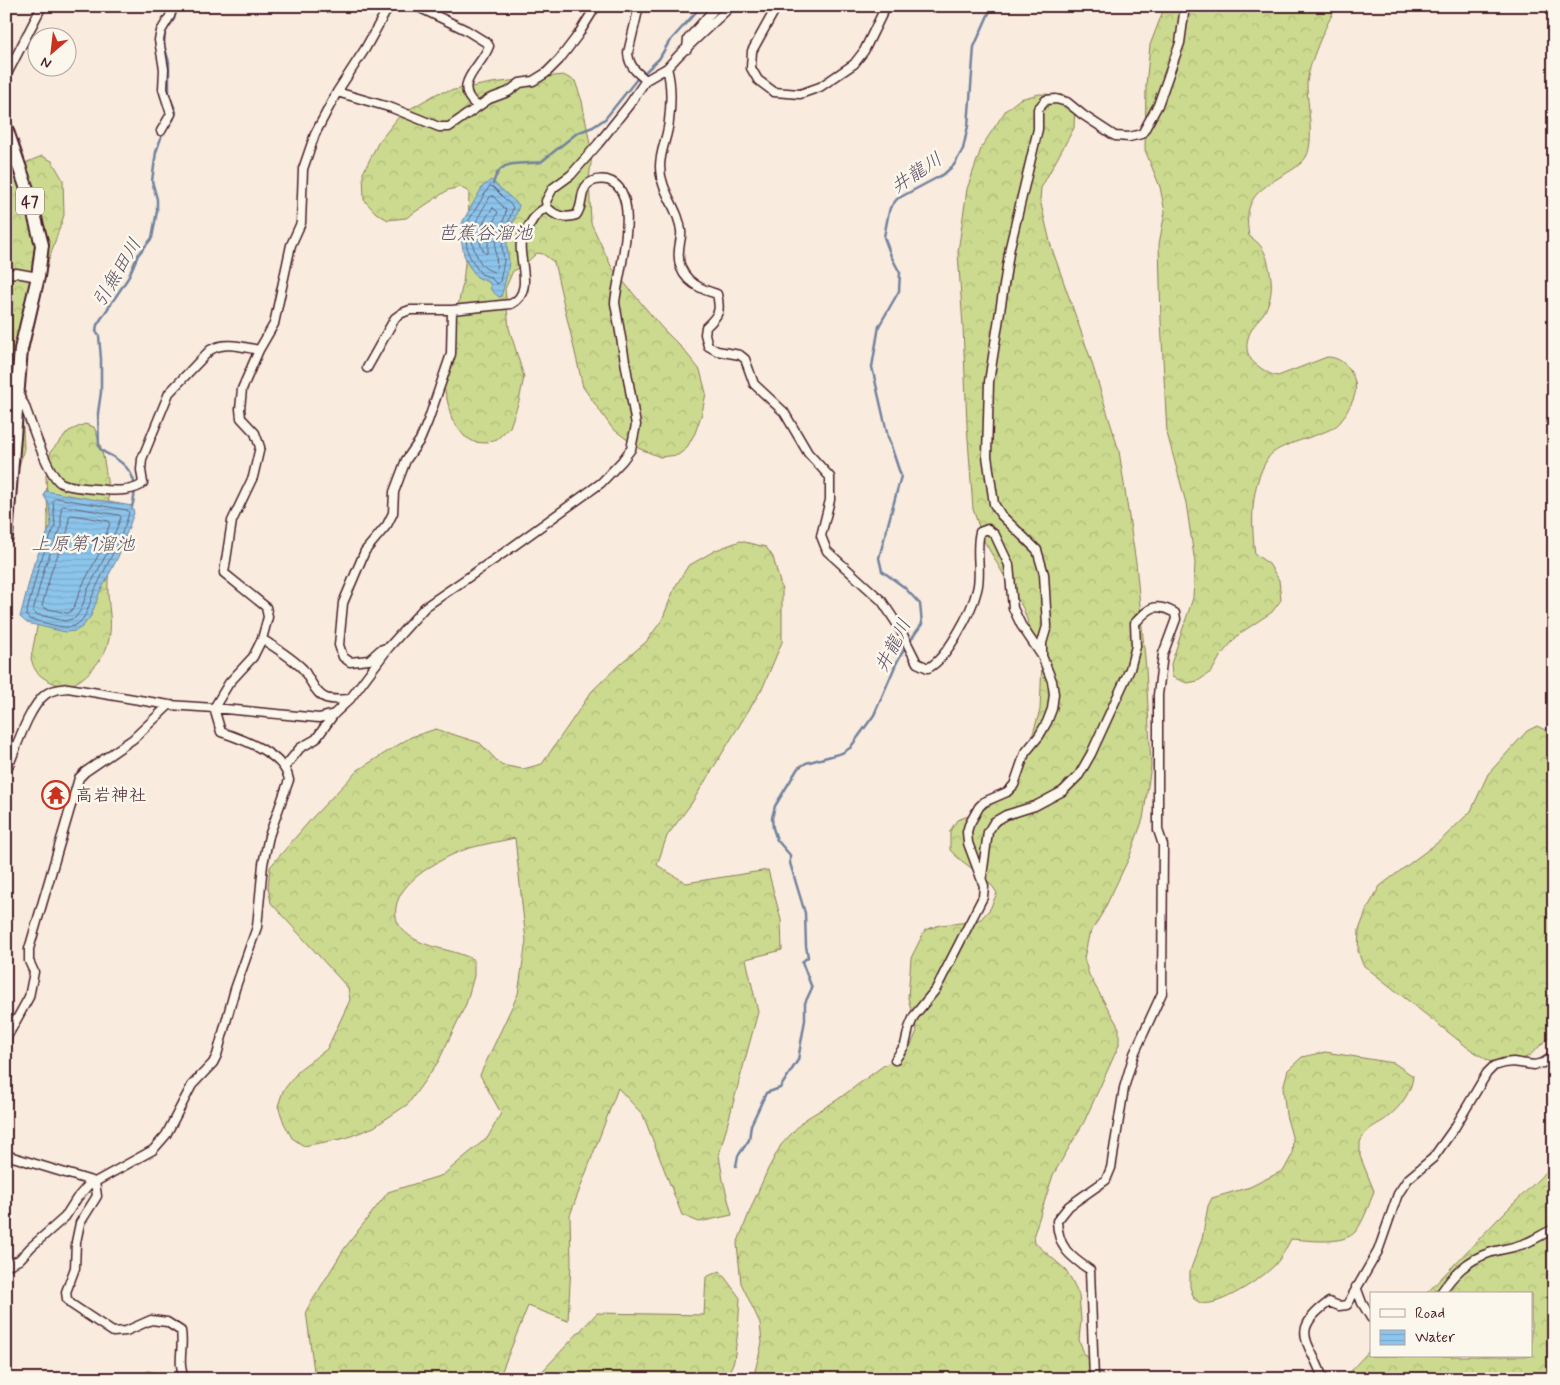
<svg xmlns="http://www.w3.org/2000/svg" width="1560" height="1385" viewBox="0 0 1560 1385" font-family="Mynerve,'Klee One',sans-serif">
  <style>
    .forest { fill: url(#forest-crowns); stroke: #8a7c5c }
    .water { fill: url(#water-rules); stroke: #72839e }
    .lines { fill: none; stroke-linecap: round; stroke-linejoin: round }
    .shore { stroke: #646178; stroke-width: 1 }
    .stream { stroke: #72839e; stroke-width: 2.5 }
    .minor-casing { stroke: #4a1f2b; stroke-width: 11 }
    .primary-casing { stroke: #4a1f2b; stroke-width: 16 }
    .minor { stroke: #fbf7ec; stroke-width: 8 }
    .primary { stroke: #fbf7ec; stroke-width: 12 }
    .labels { text-anchor: middle; stroke-width: 5; stroke-linejoin: round; paint-order: stroke }
    .shield { fill: #fbf7ec; stroke: #7f6065; stroke-width: 1 }
    .shield-label { font-size: 16px; font-weight: bold; fill: #4a1f2b }
    .poi-label { font-size: 18px; fill: #4a1f2b; stroke: #fbf7ec; text-anchor: start }
    .water-label { font-size: 19px; font-style: italic; fill: #5e5165; stroke: #fbf7ec }
  </style>
  <defs>
    <pattern id="forest-crowns" width="20" height="18" patternUnits="userSpaceOnUse" patternTransform="scale(1.25)"><rect width="20" height="18" fill="#cbda8e"/><path d="M2 6a3 3 0 1 1 6 0M12 15a3 3 0 1 1 6 0" fill="none" stroke="#b0bb7b"/></pattern>
    <pattern id="water-rules" width="6" height="5" patternUnits="userSpaceOnUse" patternTransform="scale(1.25)"><rect width="6" height="5" fill="#8cc5eb"/><path d="M0 2.5h6" fill="none" stroke="#7aa9ca"/></pattern>
  </defs>
  <rect width="100%" height="100%" fill="#f9ebdd"/>
  <filter id="ink" filterUnits="userSpaceOnUse"><feTurbulence type="fractalNoise" baseFrequency=".02" numOctaves="2"/><feDisplacementMap in="SourceGraphic" scale="10" xChannelSelector="R" yChannelSelector="G"/><feConvolveMatrix kernelMatrix="1 2 1 2 8 2 1 2 1" color-interpolation-filters="sRGB"/></filter>
  <g filter="url(#ink)">
    <!-- forest -->
    <path class="forest" d="M1165 6H1337C1327 22 1307 66 1307 85 1307 102 1315 142 1306 157 1302 164 1292 170 1285 174 1256 191 1243 200 1249 236 1260 243 1265 250 1268 263 1272 280 1274 293 1265 311 1263 315 1258 319 1256 323 1245 337 1242 355 1258 366 1265 371 1270 375 1278 376L1327 357C1336 357 1343 361 1349 369 1357 381 1358 391 1351 404 1347 411 1343 421 1336 426 1321 437 1277 443 1268 458 1250 487 1251 522 1255 554L1269 564 1279 580 1281 600 1272 612 1239 634 1221 655 1212 671 1198 681 1187 683 1172 677 1171 664 1193 598 1195 563 1186 503 1167 433 1161 321 1159 244 1165 212 1160 187 1145 150 1146 86 1150 45Z
      M563 75 575 81 582 101 592 155 589 179 591 223 612 268 662 328 683 349 700 370 706 393 702 413 695 433 686 449 678 455 660 457 638 448 612 428 583 387 554 262 543 254 537 253 526 263 513 271 505 289 509 328 524 377 519 401 510 427 497 439 485 443 474 442 464 436 452 420 444 387 449 345 463 283 468 234 469 192 460 187 448 190 406 218 388 220 376 213 364 200 363 173 378 143 401 114 438 93 492 83Z
      M1039 94 1064 95 1075 104 1074 128 1041 188 1040 200 1051 246 1091 360 1119 451 1136 563 1146 669 1151 766 1143 819 1129 858 1103 912 1089 935 1084 958 1089 975 1119 1028V1045L1084 1122 1053 1175 1034 1234 1035 1243 1066 1270 1079 1295 1081 1320 1079 1340 1084 1353 1106 1379H753L762 1343 760 1323 741 1283 737 1244 753 1203 768 1169 781 1145 804 1120 837 1100 883 1066 904 1055 911 1045 917 1031 908 998 911 958 925 930 940 925 971 922 981 919 990 909 997 893C986 874 964 866 950 850V831L957 820 977 813 991 805 1005 794 1023 767 1040 710 1042 662 1023 608 983 539 973 509 967 425 963 327 958 252 967 189 982 146 1006 110 1020 99Z
      M42 156 52 161 63 180 64 215 49 259 28 353 22 412 24 448 18 470 6 490V184L20 165Z
      M85 424 94 427C109 462 110 510 110 548 110 563 107 579 108 594 109 611 113 626 108 643 104 659 86 679 71 685 61 689 39 678 35 669 33 666 32 662 31 658L47 575 48 517 46 476 51 451 69 431Z
      M740 541 766 547 773 557 782 590V642L763 687 691 804 667 836 657 865 686 883 768 870 781 920 782 950 746 959 758 1012 719 1155 723 1180 732 1215 699 1222 682 1215 643 1115 618 1088 570 1215 571 1264 568 1321 528 1306 501 1373 516 1379H315L306 1311 344 1249 388 1192 443 1175 488 1137 501 1113 480 1075 518 994 526 941 515 838C498 842 471 846 456 853 434 863 400 882 396 907 395 916 396 922 402 929 421 950 451 947 474 960V976L466 1004 438 1062 408 1104 374 1127 346 1138 304 1146 292 1138 284 1123 278 1106 283 1091 300 1069 327 1049 350 1000 348 988 271 903 268 887 270 867 313 817 358 770 411 737 436 729 480 743 501 765 523 769 542 764 592 691 621 663 646 642 662 620 675 587 688 566 716 550Z
      M1537 726 1545 730 1554 746V1033L1529 1056 1511 1064 1495 1065 1467 1047 1363 965 1358 951 1359 930 1367 909 1380 886 1441 840 1471 811 1488 774 1527 731Z
      M1325 1052 1394 1063 1413 1076C1412 1091 1401 1106 1389 1116 1377 1127 1369 1124 1360 1142V1156L1374 1191C1369 1205 1364 1220 1356 1231 1344 1246 1308 1240 1291 1239 1286 1248 1281 1259 1274 1266 1262 1278 1218 1308 1201 1303 1198 1302 1196 1300 1194 1299L1190 1287V1271L1202 1239 1208 1206 1212 1198 1250 1187 1284 1170 1292 1155 1293 1140 1286 1115 1283 1088 1288 1070 1302 1057Z
      M1554 1164V1379H1345L1356 1365 1371 1349V1356H1531V1294H1426L1501 1216Z
      M720 1271 740 1298 738 1330 734 1361 726 1379H535L597 1313 704 1315 706 1277Z
      M148 1371 164 1375 171 1379H132Z"/>
    <!-- water -->
    <path class="water" d="M491 180 519 205C516 218 509 229 507 242 506 249 509 255 509 262 508 273 504 286 501 297H499L491 290 490 283 477 277 469 266 464 255 460 233 463 221 483 186Z
      M45 491 132 506 134 513 118 557 99 594 91 616 82 627 75 631 65 632 27 623 20 617 34 563 51 525 49 504 44 496Z"/>
    <g class="lines">
      <!-- shore -->
      <path class="shore" d="M490 186 493 187 513 207 502 245 504 261 500 282 497 284 490 277 481 274 474 264 468 253 465 234 468 222Z
        M493 196 506 210C505 221 498 230 496 241 494 251 498 260 496 270L494 272C483 268 482 266 477 256 465 234 479 216 490 197Z
        M493 208 498 212C492 225 487 237 488 252L486 254C473 240 483 220 493 208Z
        M56 498 127 510 129 513C121 540 107 564 95 590 89 601 88 620 74 626 64 630 40 621 29 619L26 615 39 565 55 526 53 501Z
        M64 506 119 515 121 517 107 553 88 589 81 610 75 618 65 621 35 614 33 611 45 566 61 528V508Z
        M72 515 109 521 110 523 101 550 82 586 74 607 69 613H66L44 608 42 606 52 569 68 530 69 517Z"/>
      <!-- stream -->
      <path class="stream" d="M644 73 659 59 669 42 697 11 700 6
        M493 184C500 156 521 166 541 162L577 133 593 127 605 119 637 79
        M132 507C138 485 135 471 115 458 109 454 102 453 99 447L98 413 101 392V359L99 336 96 331 97 325 128 278 138 255 152 238 157 211V199L152 181 156 152 162 135 173 120 176 112 169 95V62L164 45 165 32 174 19 178 6
        M736 1166 738 1156 749 1140 751 1125 766 1093 780 1088 798 1060 805 1020V1003L812 988 802 962 808 957 806 946 805 913 790 863V855L777 840 773 828 772 818 775 806 798 768 806 763 842 753 850 748 874 715 896 664 904 649 922 624 920 604 904 587 882 571 879 558 901 476 888 437 872 367 879 326 899 291 900 273 891 256 884 237 888 216 890 208 897 199 944 174 954 165 963 149 968 126 974 47 992 6"/>
      <defs>
        <path id="minor" d="M416 6 466 30 487 43 489 46C482 67 450 84 477 106
          M639 6 628 53C629 66 636 72 646 80
          M777 6 752 51 751 68 758 80 774 92 800 94 820 87 854 64 864 51 886 6
          M687 49 688 39 717 6
          M667 68C672 85 671 104 669 121 668 136 660 151 660 166 660 192 679 208 681 231 682 237 679 244 679 250 676 276 695 288 717 294 721 311 719 315 706 327L705 334 708 346 717 351 740 355 745 359 754 384 784 412 808 453 830 477V500L821 536 827 551 882 601 899 627 917 663 928 668C946 660 972 611 977 590 982 573 975 551 980 532L988 529 995 535 1009 565 1013 608 1021 625 1042 656 1052 681 1054 694 1052 709 1047 722 1039 736 1025 753 1014 785 1007 792 984 802 979 807 969 825 967 832 968 843 984 886 983 897 936 989 914 1016 909 1028 905 1045 895 1060
          M6 76 42 6
          M337 92 392 108 439 127H449L489 99 508 92 520 83 533 81 546 73 559 60 578 35 596 6
          M161 131 171 114 163 89 164 69 159 40 161 31 170 16 173 6
          M6 274 16 273 38 277
          M367 368 395 318 402 313 410 310H452L511 304C535 293 518 259 521 242 522 236 534 217 537 214 540 211 544 209 547 207
          M19 396 24 404C30 420 48 476 61 483 73 489 93 488 106 490 116 491 136 491 143 483L141 470 142 459 169 393 210 350C226 341 242 347 259 350
          M262 639C276 648 291 657 303 669 306 673 308 678 311 682 322 702 329 700 350 699
          M389 647 380 650 369 660 350 662 343 657 339 645 343 603 365 551 387 525 393 513 394 492 406 460 420 440 428 421 451 354 452 310
          M1042 656V643L1047 626 1044 574 1037 550 1001 515 994 504 987 456 989 382 1010 247 1038 129V109L1046 100 1056 99 1067 102 1083 115 1115 136 1129 137 1142 134 1158 105 1180 43 1185 6
          M284 768 300 748 316 739 334 714 350 699 389 647 425 607 508 550 601 483 622 461 631 449 636 425 615 303C617 276 645 190 607 180 601 179 593 180 588 184 579 192 584 206 576 215 565 219 554 216 547 207L546 201 553 188 571 175 598 144 629 105 646 80 667 68 679 55 731 6
          M6 772C15 752 28 707 46 694 53 689 60 689 68 688L169 705 214 708 319 718 334 714
          M982 876 988 832 994 822 1006 815 1035 806 1063 791 1079 775 1091 754 1130 669 1136 646 1135 623C1150 607 1155 602 1175 613L1176 619 1163 654 1158 695V830L1163 845 1162 993 1134 1054 1124 1088 1111 1168 1106 1180 1069 1206 1057 1221C1058 1247 1069 1256 1090 1270L1094 1379
          M6 1043 7 1037 29 997 34 972 29 961V949L79 778 85 772 133 739 169 705
          M6 1155 95 1182 153 1150 166 1135 192 1085 213 1063 217 1055 235 989 257 927 263 864 269 836 289 780C285 754 242 739 221 732L214 708 229 683 253 657 262 639 268 617 266 607 224 573 232 521 253 477 260 447 255 433 241 418 240 409 242 389 259 350 274 324 291 245 301 223 303 169 315 134 337 92 365 49 389 6
          M95 1182 97 1196 80 1223 76 1242 75 1268 66 1292 67 1299 71 1304 113 1332 126 1331 151 1320 167 1322 181 1331C184 1349 177 1359 184 1379
          M6 1266 19 1260 31 1247 65 1217 77 1198 91 1182
          M1356 1287 1362 1303 1371 1318
          M1440 1294C1453 1275 1467 1260 1489 1253 1501 1249 1514 1248 1526 1243 1536 1239 1544 1233 1554 1229
          M1323 1379C1311 1342 1287 1332 1329 1302L1339 1306 1347 1305 1378 1251 1398 1194 1408 1179 1433 1158 1455 1127 1487 1073 1494 1066 1504 1063 1513 1062 1534 1065 1543 1063 1554 1056"/>
        <path id="primary" d="M6 128 29 195 42 245 38 277 21 349 6 537"/>
      </defs>
      <!-- minor casing -->
      <use href="#minor" class="minor-casing"/>
      <!-- primary casing -->
      <use href="#primary" class="primary-casing"/>
      <!-- minor -->
      <use href="#minor" class="minor"/>
      <!-- primary -->
      <use href="#primary" class="primary"/>
    </g>
  </g>
  <!-- icons -->
  <defs>
    <symbol id="temple-ring" viewBox="-11 -11 22 22"><circle r="9.5" fill="#fbf7ec" stroke="#c8321e" stroke-width="1.5"/><path d="M0-6L5-2H3V0L6.5 2.5H4V6H1.5V3h-3V6H-4V2.5H-6.5L-3 0V-2H-5Z" fill="#c8321e"/></symbol>
  </defs>
  <g fill-rule="evenodd">
    <use href="#temple-ring" x="40" y="779" width="32" height="32"/>
  </g>
  <g class="labels">
    <!-- shield labels -->
    <rect class="shield" x="16" y="187.5" width="28" height="27" rx="4"/>
    <g class="shield-label">
      <text x="30" y="207">47</text>
    </g>
    <!-- poi labels -->
    <g class="poi-label">
      <text x="75" y="801">高岩神社</text>
    </g>
    <!-- water labels -->
    <g class="water-label">
      <text transform="translate(916 172) rotate(-34)" y="7">井龍川</text>
      <text x="485" y="239">芭蕉谷溜池</text>
      <text transform="translate(116 272) rotate(-59)" y="7">引無田川</text>
      <text x="83" y="550">上原第1溜池</text>
      <text transform="translate(892 645) rotate(-63)" y="7">井龍川</text>
    </g>
  </g>
  <!-- margin -->
  <rect width="1560" height="1385" fill="none" stroke="#fbf7ec" stroke-width="25"/>
  <rect x="12" y="12" width="1535" height="1360" fill="none" stroke="#4a1f2b" stroke-width="2" filter="url(#ink)"/>
  <!-- legend -->
  <rect x="1370" y="1292" width="162" height="65" fill="#fbf7ec" stroke="#b4a19f"/>
  <rect x="1380" y="1309" width="25" height="8" fill="#fbf7ec" stroke="#b4a19f"/>
  <text x="1415" y="1318" font-size="15" fill="#4a1f2b">Road</text>
  <rect x="1380" y="1330" width="25" height="15" fill="url(#water-rules)" stroke="#b4a19f"/>
  <text x="1415" y="1342" font-size="15" fill="#4a1f2b">Water</text>
  <!-- north arrow -->
  <g transform="translate(52 52) rotate(208)"><circle r="24" fill="#fbf7ec" stroke="#b4a19f"/>
  <path d="M0-4L9 19L0 12L-9 19Z" fill="#c8321e"/>
  <text y="-8" font-size="14" font-weight="bold" text-anchor="middle" fill="#4a1f2b">N</text>
  </g>
</svg>
